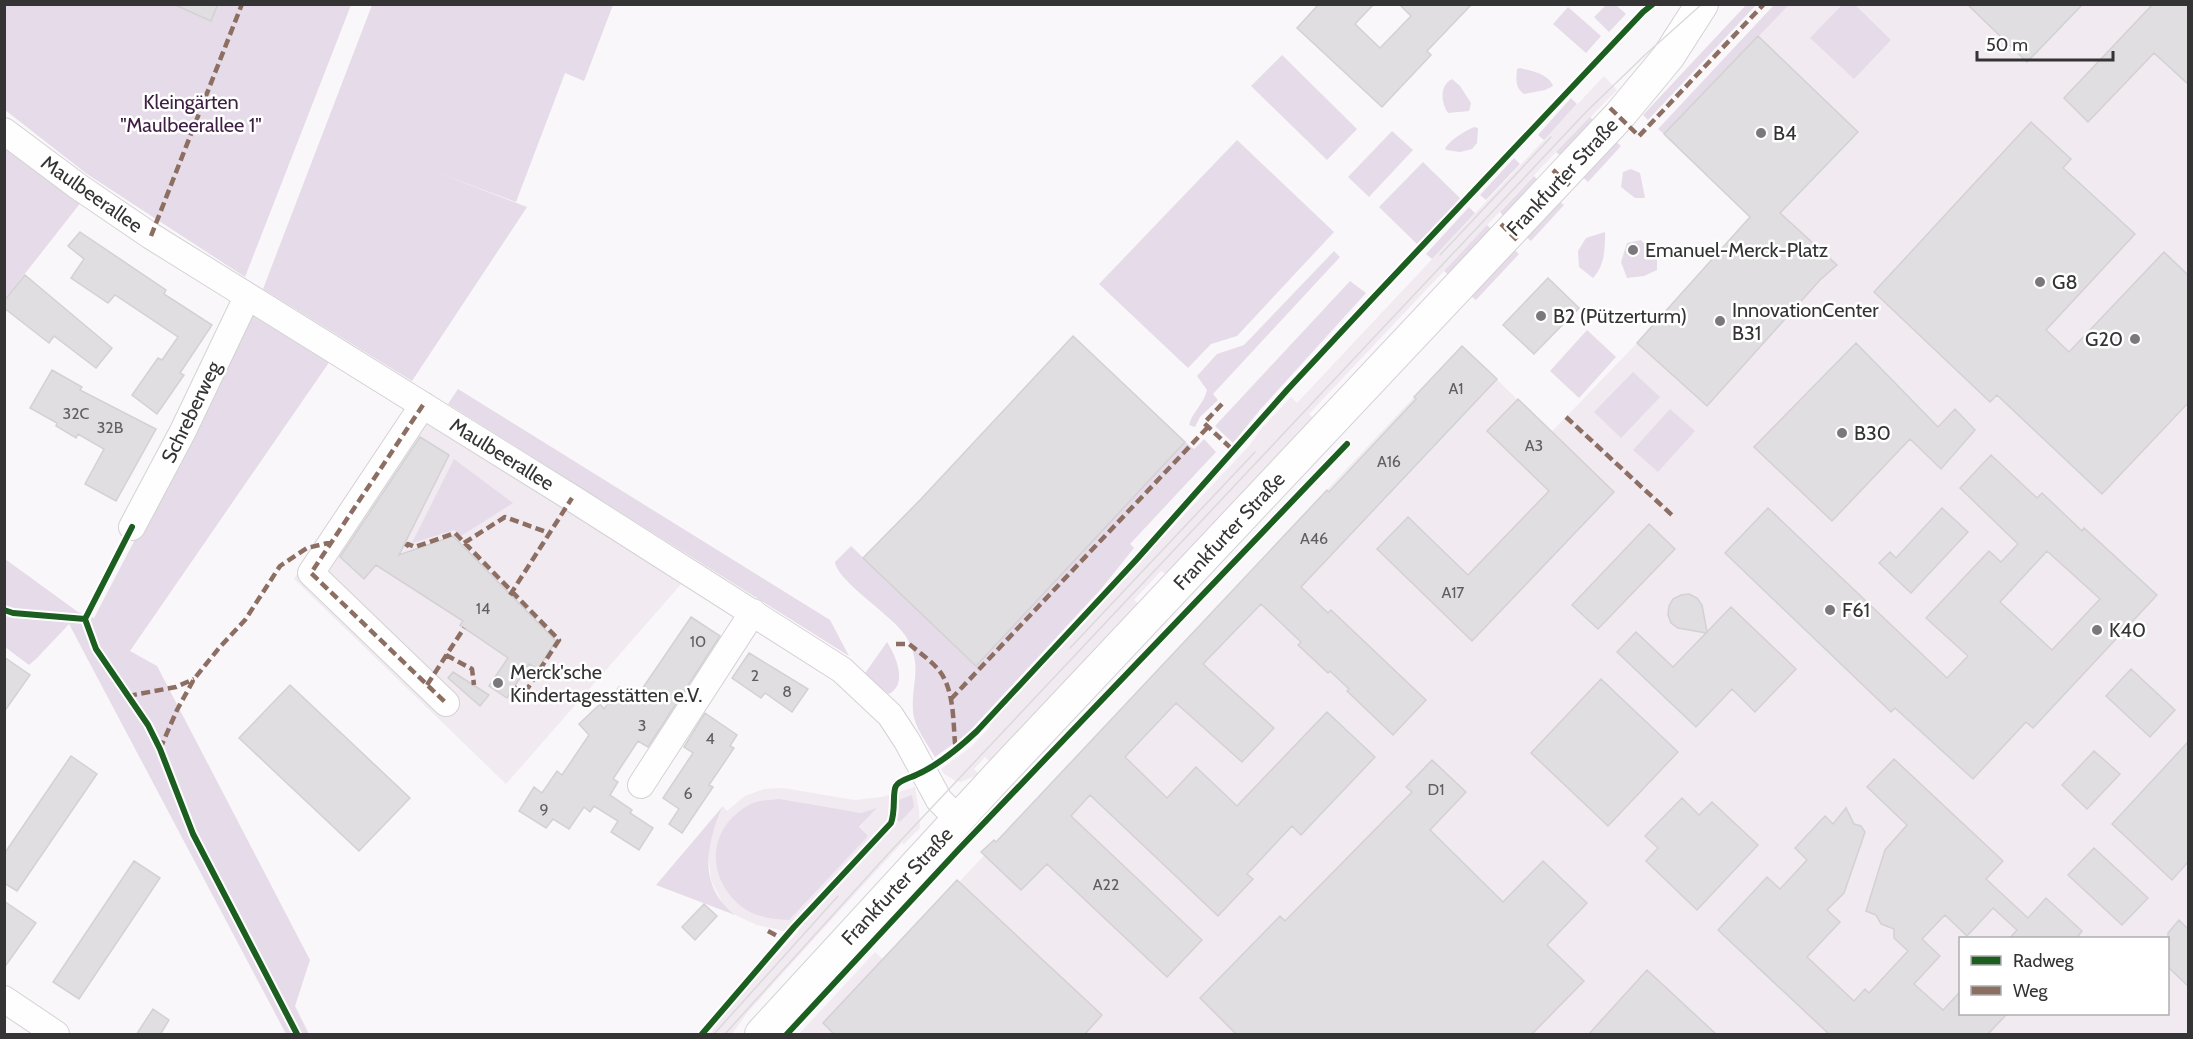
<svg xmlns="http://www.w3.org/2000/svg" width="2193" height="1039" viewBox="0 0 2193 1039" font-family="Cabin,sans-serif">
  <style>
    .built { fill: #f1eaf1; fill-rule: evenodd }
    .green { fill: #e6dbe8 }
    .building { fill: #e0dee0; stroke: #d3d1d3; stroke-width: 1.5; fill-rule: evenodd }
    .lines { fill: none; stroke-linecap: round; stroke-linejoin: round }
    .minor-casing { stroke: #d4d2d4; stroke-width: 28 }
    .major-casing { stroke: #d4d2d4; stroke-width: 34 }
    .minor { stroke: #fefefe; stroke-width: 26 }
    .major { stroke: #fefefe; stroke-width: 32 }
    .tram { stroke: #dbdadb; stroke-width: 1.5 }
    .quiet { stroke: #8d6e63; stroke-width: 4.5; stroke-dasharray: 9 4.5; stroke-linecap: butt }
    .cycleway-casing { stroke: #fff; stroke-width: 10 }
    .cycleway { stroke: #1b5e20; stroke-width: 6 }
    .poi-dot { fill: #7a787a; stroke: #fff; stroke-width: 2 }
    .labels { text-anchor: middle; stroke-width: 5; stroke-linejoin: round; paint-order: stroke }
    .number-label { font-size: 16px; fill: #605e60 }
    .park-label { font-size: 20px; fill: #3e1e43; stroke: #fff }
    .poi-label { font-size: 20px; fill: #353435; stroke: #fff; text-anchor: start }
    .street-label { font-size: 20px; fill: #353435; stroke: #fff }
  </style>
  <rect width="100%" height="100%" fill="#f9f7f9"/>
  <!-- built -->
  <path class="built" d="M1789 5H2188V1034H799L875 952 885 961 1462 346 1551 432 1566 417 1637 343 1750 217 1664 134ZM1960 938H2168V1014H1960Z
    M1604 76 1617 90 1556 152 1309 414 1316 421 1167 575 1161 571 1134 600 1139 604 990 762 985 757 974 769 979 774 961 782 956 781 944 774 941 769 971 747 991 726 988 723 1249 446 1261 429 1291 397 1297 403Z
    M406 411 683 582 506 784 294 579Z
    M915 787 919 811 920 828 904 844 902 843 820 932 747 1013 732 1034H710L735 1000 799 931H784L757 925 735 915 724 906 711 880 708 853 710 840 723 806 727 811 745 796 764 789 783 788 854 800 882 797ZM876 809 859 828 867 836 834 810 861 813Z"/>
  <!-- green -->
  <path class="green" d="M1607 4 1616 5 1626 14 1609 32 1594 17Z
    M1854 4 1891 40 1854 79 1810 38 1842 5Z
    M5 5H351L245 277 87 174 5 110Z
    M372 5H613L584 81 565 73 516 202 430 170 527 207 412 381 263 289Z
    M1746 5H1756L1648 120 1643 115Z
    M1774 5H1789L1664 134 1658 129Z
    M1568 7 1601 36 1586 53 1553 24Z
    M1282 55 1357 129 1327 160 1251 86Z
    M1520 68C1532 71 1549 74 1553 86L1545 90 1524 94C1515 88 1516 79 1517 69Z
    M1452 79 1460 86 1471 103 1469 111 1448 113C1441 103 1439 86 1452 79Z
    M1571 98 1577 104 1544 140 1538 135Z
    M1590 117 1596 123 1563 158 1556 152Z
    M1474 127 1478 128 1477 143 1472 149 1460 152 1446 150 1445 148C1453 138 1463 132 1474 127Z
    M1392 131 1413 150 1369 197 1348 177Z
    M1237 140 1334 232 1237 336 1211 344 1188 368 1099 284Z
    M1615 141 1621 146 1588 182 1582 176Z
    M5 145 82 201 5 299Z
    M1514 158 1520 164 1486 200 1480 195Z
    M1423 162 1461 199 1417 244 1379 207Z
    M1631 169 1640 173 1645 198H1635L1621 187 1623 172Z
    M1534 176 1540 182 1505 218 1500 212Z
    M1559 201 1564 205 1531 241 1526 237Z
    M1469 207 1475 213 1432 259 1426 254Z
    M1487 225 1494 231 1450 276 1444 271Z
    M1605 232C1605 249 1605 265 1593 278L1579 267 1578 251 1586 238Z
    M1641 240 1657 258V270L1644 276 1627 278 1621 262 1627 243Z
    M1514 249 1519 254 1476 300 1471 296Z
    M1334 251 1340 257 1213 394 1218 400 1200 417 1195 427 1189 425C1192 412 1204 404 1207 390L1197 376 1217 354 1244 345Z
    M1350 281 1366 293 1259 411 1233 443 1215 426Z
    M253 313 330 361 130 651 157 666 310 960 295 1006 309 1034H286L69 624 37 658 29 665 5 647V559L78 612 94 618Z
    M1587 330 1616 357 1579 398 1550 371Z
    M1633 372 1660 397 1621 438 1594 412Z
    M458 389 830 620 849 656 448 404Z
    M1670 409 1695 431 1658 472 1633 450Z
    M1204 439 1216 452 1130 544 1134 548 1101 589 966 735 935 757C927 743 914 727 913 711 911 681 924 666 905 635 893 616 837 581 835 562L851 546 976 666 1185 442 1194 449Z
    M454 459 513 503 461 536 454 530 412 543Z
    M887 642C896 656 908 684 889 694L863 676Z
    M912 795 914 807 900 822 897 820 899 812V800Z
    M779 799 861 813 877 808 859 827 868 836 789 920C776 919 760 918 748 911 716 891 704 850 730 820 737 813 746 805 756 802 763 800 772 800 779 799Z
    M723 806C706 845 697 885 735 915L656 885Z"/>
  <!-- building -->
  <path class="building" d="M173 4H218L211 21Z
    M1319 4H1374L1355 24 1380 48 1411 16 1399 4H1472L1427 51 1431 55 1382 107 1297 28Z
    M1967 4H2083L2027 62Z
    M2153 4H2188V84L2154 53 2088 122 2064 98Z
    M1758 36 1858 132 1780 213 1837 265 1820 280 1707 406 1637 343 1750 217 1664 134Z
    M2031 122 2071 159 2063 168 2135 234 2046 330 2069 352 2164 252 2188 275V403L2102 494 1997 395 1990 402 1874 292Z
    M80 232 166 290 164 294 212 325 180 373 184 375 157 414 132 395 158 358 162 360 178 337 115 295 108 303 71 278 84 259 68 246Z
    M25 275 112 348 96 368 54 336 49 343 4 308V301Z
    M1548 278 1579 308 1534 354 1503 325Z
    M1073 336 1185 442 976 666 863 558 921 499Z
    M1856 343 1938 427 1955 409 1975 430 1941 469 1910 439 1832 521 1754 447Z
    M1462 346 1497 379 1301 587 1328 613 1331 610 1426 700 1393 735 1347 691 1349 689 1330 671 1328 673 1298 645 1301 642 1261 604 1203 664 1274 728 1242 762 1176 703 1125 757 1167 798 1196 767 1237 806 1327 712 1375 757 1301 835 1292 826 1247 874 1253 879 1218 916 1090 795 1071 816 1202 940 1167 977 1047 864 1021 890 981 852 994 840 996 842 1327 490 1329 492 1416 399 1414 397Z
    M52 370 82 387 80 390 156 429 116 501 85 484 104 449 78 434 76 438 56 426 57 423 30 408Z
    M1518 399 1614 492 1472 641 1377 549 1408 517 1468 575 1549 491 1487 431Z
    M420 437 449 455 399 555 453 536 556 641 538 669 529 664 507 698 489 686 508 658 460 625 463 621 376 565 364 579 340 557Z
    M1991 455 2037 498 2042 493 2082 531 2084 528 2157 595 2033 728 2026 722 1973 779 1895 708 1891 712 1725 553 1768 508 1947 678 1968 656 1926 618 1989 551 2001 562 2018 544 1960 488ZM2047 551 2100 599 2052 650 2000 602Z
    M1942 508 1968 532 1911 593 1879 563 1890 552 1896 558Z
    M1649 524 1675 549 1598 629 1572 605Z
    M1689 594 1697 598 1702 605 1707 632 1731 607 1796 669 1755 712 1732 689 1696 727 1617 652 1636 632 1673 667 1706 633 1678 628 1671 623 1668 615 1669 606 1673 599 1681 595Z
    M691 617 720 636 648 747 638 741 613 779 618 782 610 795 632 810 630 813 653 828 639 850 611 832 618 821 594 806 590 812 584 807 569 829 553 819 546 828 519 811 534 787 542 793 557 771 562 775 589 735 579 724 600 704 604 709 619 687 636 698Z
    M749 653 808 689 792 712 765 693 761 698 732 678Z
    M4 657 30 675 4 712Z
    M2131 669 2175 710 2150 737 2106 696Z
    M453 672 489 695 480 706 448 678Z
    M1601 679 1678 752 1608 826 1531 753Z
    M290 685 410 798 359 851 239 738Z
    M705 713 737 735 730 746 734 748 709 785 713 787 682 833 669 824 679 809 663 798 693 753 684 747Z
    M2188 742V862L2172 880 2112 824Z
    M2094 751 2120 774 2087 809 2062 785Z
    M71 756 97 774 17 891 4 883V854Z
    M1894 759 2003 861 1986 879 2028 918 2046 898 2082 931 2076 939H2009L2017 930 1993 908 1967 936 1945 915 1922 939 1940 956 1914 984 1943 1010 1960 992V1014H2007L1987 1035H1830L1718 930 1767 877 1780 889 1807 860 1795 848 1825 816 1833 824 1846 808 1854 824 1861 826 1865 832 1844 893 1827 910 1840 922 1807 957 1854 1001 1865 989 1869 993 1908 951 1894 938V929L1881 924 1876 915 1866 911 1885 850 1907 825 1867 787Z
    M1432 760 1466 792 1430 830 1503 902 1543 861 1587 903 1547 945 1584 981 1531 1035H1237L1200 998 1280 916 1285 921 1412 792 1406 787Z
    M1682 798 1699 815 1712 802 1758 845 1697 910 1646 861 1658 848 1645 836Z
    M2094 848 2148 898 2122 925 2068 875Z
    M134 861 160 878 79 999 53 982Z
    M957 880 1102 1015 1084 1035H835L823 1023Z
    M4 901 36 923 4 968Z
    M704 904 717 916 695 940 682 927Z
    M2179 920 2188 929V986L2168 967V933Z
    M1647 970 1717 1035H1588Z
    M153 1009 169 1020 160 1035H136Z"/>
  <g class="lines">
    <defs>
      <path id="minor" d="M4 131 79 187 151 236 572 498 842 670 890 715 907 741 939 800 958 819
        M423 405 311 573 446 703
        M132 527 183 431 247 297
        M641 785 753 612
        M4 999 56 1034"/>
      <path id="major" d="M761 1034 996 778 1619 116 1668 57 1702 4"/>
    </defs>
    <!-- minor casing -->
    <use href="#minor" class="minor-casing"/>
    <!-- major casing -->
    <use href="#major" class="major-casing"/>
    <!-- minor -->
    <use href="#minor" class="minor"/>
    <!-- major -->
    <use href="#major" class="major"/>
    <!-- tram -->
    <path class="tram" d="M1440 255 1551 137
      M1070 648 1255 452
      M714 1034 838 896
      M725 1034 888 854 1587 111 1646 54 1702 4"/>
    <!-- quiet -->
    <path class="quiet" d="M1610 108 1639 136 1764 4
      M1553 170 1572 188
      M1501 224 1520 243
      M151 236 242 4
      M1222 404 1204 423 1234 451
      M423 405 311 573 446 703
      M1566 417 1673 516
      M464 543 505 517 549 533
      M406 547 408 544 415 547 455 533 559 640 524 694 514 687
      M510 595 572 498
      M896 644H909C919 652 930 660 938 669 954 688 953 719 955 743L960 748
      M446 655 472 669 474 685
      M427 685 464 628
      M128 696 176 687 194 679
      M951 699 1208 427
      M160 749 177 710 194 679 219 648 245 620 280 566 307 548 332 542
      M768 931 783 939"/>
    <defs>
      <path id="cycleway" d="M132 527 85 619 96 649 148 725 160 749 193 834 297 1034
        M4 610 13 613 85 619
        M702 1034 794 927 891 823C896 810 892 792 896 786 899 780 910 778 916 775 939 765 959 748 977 731L1137 559 1288 389 1371 300 1643 12 1653 4
        M787 1034 960 848 1347 444"/>
    </defs>
    <!-- cycleway casing -->
    <use href="#cycleway" class="cycleway-casing"/>
    <!-- cycleway -->
    <use href="#cycleway" class="cycleway"/>
  </g>
  <!-- markers -->
  <g class="poi-dot">
    <circle cx="1761" cy="133" r="6"/>
    <circle cx="1633" cy="250" r="6"/>
    <circle cx="2040" cy="282" r="6"/>
    <circle cx="1541" cy="316" r="6"/>
    <circle cx="1720" cy="321" r="6"/>
    <circle cx="2135" cy="339" r="6"/>
    <circle cx="1842" cy="433" r="6"/>
    <circle cx="1830" cy="610" r="6"/>
    <circle cx="2097" cy="630" r="6"/>
    <circle cx="498" cy="683" r="6"/>
  </g>
  <g class="labels">
    <!-- number labels -->
    <g class="number-label">
      <text x="1456" y="394">A1</text>
      <text x="76" y="419">32C</text>
      <text x="110" y="433">32B</text>
      <text x="1534" y="451">A3</text>
      <text x="1389" y="467">A16</text>
      <text x="1314" y="544">A46</text>
      <text x="1453" y="598">A17</text>
      <text x="483" y="614">14</text>
      <text x="698" y="647">10</text>
      <text x="755" y="681">2</text>
      <text x="787" y="697">8</text>
      <text x="642" y="731">3</text>
      <text x="710" y="744">4</text>
      <text x="1436" y="795">D1</text>
      <text x="688" y="799">6</text>
      <text x="544" y="815">9</text>
      <text x="1106" y="890">A22</text>
    </g>
    <!-- park labels -->
    <g class="park-label">
      <text x="191" y="109">Kleingärten<tspan x="191" dy="23">"Maulbeerallee 1"</tspan></text>
    </g>
    <!-- poi labels -->
    <g class="poi-label">
      <text x="1773" y="140">B4</text>
      <text x="1645" y="257">Emanuel-Merck-Platz</text>
      <text x="2052" y="289">G8</text>
      <text x="1732" y="317">InnovationCenter<tspan x="1732" dy="23">B31</tspan></text>
      <text x="1553" y="323">B2 (Pützerturm)</text>
      <text x="2123" y="346" text-anchor="end">G20</text>
      <text x="1854" y="440">B30</text>
      <text x="1842" y="617">F61</text>
      <text x="2109" y="637">K40</text>
      <text x="510" y="679">Merck'sche<tspan x="510" dy="23">Kindertagesstätten e.V.</tspan></text>
    </g>
    <!-- street labels -->
    <g class="street-label">
      <text transform="translate(1562 177) rotate(-47)" y="7">Frankfurter Straße</text>
      <text transform="translate(92 194) rotate(35)" y="7">Maulbeerallee</text>
      <text transform="translate(191 412) rotate(-64)" y="7">Schreberweg</text>
      <text transform="translate(502 454) rotate(32)" y="7">Maulbeerallee</text>
      <text transform="translate(1229 531) rotate(-47)" y="7">Frankfurter Straße</text>
      <text transform="translate(897 886) rotate(-47)" y="7">Frankfurter Straße</text>
    </g>
  </g>
  <!-- border -->
  <rect width="2193" height="1039" fill="none" stroke="#353435" stroke-width="12"/>
  <!-- legend -->
  <rect x="1959" y="937" width="210" height="78" fill="#ffffff" stroke="#aeaeae" stroke-width="1.5"/>
  <rect x="1971" y="956" width="30" height="9" fill="#1b5e20" stroke="#aeaeae" stroke-width="1.5"/>
  <text x="2013" y="967" font-size="18" fill="#353435">Radweg</text>
  <rect x="1971" y="986" width="30" height="9" fill="#8d6e63" stroke="#aeaeae" stroke-width="1.5"/>
  <text x="2013" y="997" font-size="18" fill="#353435">Weg</text>
  <!-- scale -->
  <path d="M1977 51v9h136v-9" fill="none" stroke="#353435" stroke-width="3"/>
  <text x="1986" y="51" font-size="18" fill="#353435" stroke="#ffffff" stroke-width="4.5" paint-order="stroke">50 m</text>
</svg>
